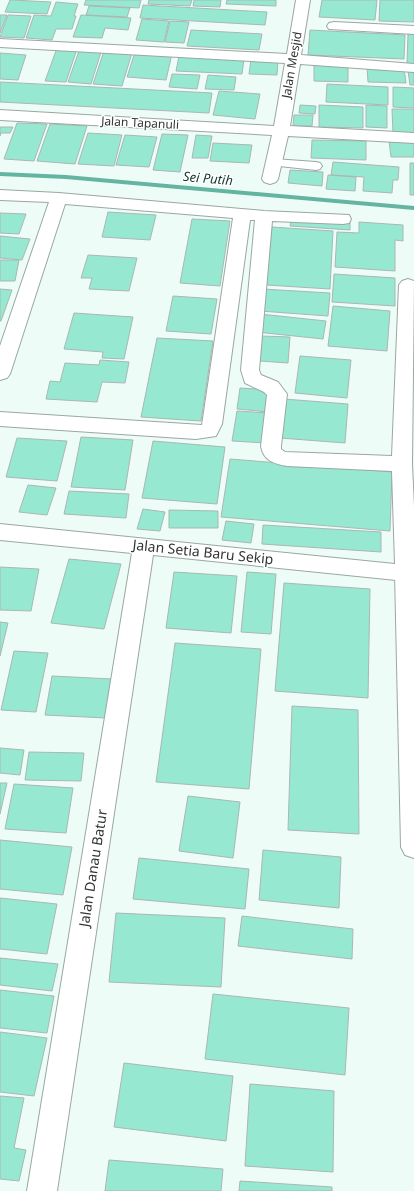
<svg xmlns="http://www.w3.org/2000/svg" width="414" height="1191" viewBox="0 0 414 1191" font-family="'Noto Sans',sans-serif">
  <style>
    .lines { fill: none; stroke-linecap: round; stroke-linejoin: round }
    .stream { fill: #64b59f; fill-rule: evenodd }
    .building { fill: #96e8d0; stroke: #aab7b3 }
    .service-casing { stroke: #9aa7a3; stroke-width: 2 }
    .minor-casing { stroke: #9aa7a3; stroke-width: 2 }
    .tertiary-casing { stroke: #9aa7a3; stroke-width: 2 }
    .service { fill: #fff; fill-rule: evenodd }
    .minor { fill: #fff; fill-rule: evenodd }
    .tertiary { fill: #fff; fill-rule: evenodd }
    .labels { text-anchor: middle; stroke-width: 3; stroke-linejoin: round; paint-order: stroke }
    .far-street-label { font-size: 12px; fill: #303533; stroke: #fff }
    .far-water-label { font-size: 13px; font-style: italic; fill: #0e352c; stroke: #fff }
    .street-label { font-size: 14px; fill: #303533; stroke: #fff }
  </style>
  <rect width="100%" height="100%" fill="#eefcf8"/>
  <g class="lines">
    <!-- stream -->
    <path class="stream" d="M0 172 66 175 414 206V210L66 179 0 176Z"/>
  </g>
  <!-- building -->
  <path class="building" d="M10 0H12L51 2 47 14 5 12Z
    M86 0H141L139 8 84 5Z
    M149 0H192L190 6 148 4Z
    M194 0H221L220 7 193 6Z
    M227 0H276V6L226 4Z
    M322 0H377L375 20 319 17Z
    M380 0H414V22L379 21Z
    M56 2 78 4 74 16H76L72 29H56L52 40 26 38 34 15 51 16Z
    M143 5 267 12 265 25 140 18Z
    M89 6 130 8 127 17 86 15Z
    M0 15H7L0 33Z
    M8 15 31 16 24 38 0 37Z
    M81 15 131 18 128 30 105 28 102 38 73 37Z
    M142 19 169 21 164 42 136 40Z
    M170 21 189 22 184 43 165 42Z
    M191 30 262 34 259 50 187 46Z
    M310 30 405 35 404 59 308 55Z
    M408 34H414V64L407 63Z
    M57 48 77 49 66 82 45 81Z
    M80 48 102 49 91 84 68 82Z
    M104 51 132 53 122 86 93 84Z
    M135 52 172 54 166 80 127 77Z
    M0 53 26 55 18 80 0 79Z
    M179 56 244 59 242 74 176 71Z
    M251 60 278 61 277 75 249 74Z
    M314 65 348 66V82L314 81Z
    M367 67 404 68 406 83 368 82Z
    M408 71H414V85H410Z
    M172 74 200 75 197 89 169 87Z
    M208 75 236 77 234 90 205 89Z
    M0 82 212 93 209 113 0 102Z
    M327 84 388 87V105L326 102Z
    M393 87 414 88V108L393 107Z
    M219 91 260 94 255 119 213 115Z
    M300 105 316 106 315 114 299 113Z
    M319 105 363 107V128L319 127Z
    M366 105 387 106V128L366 127Z
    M392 109H414V134H393Z
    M294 115H313L312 126H293Z
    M17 123 47 124 34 161 4 159Z
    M50 124 87 126 75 164 37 161Z
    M0 127H13L10 133H1L0 136Z
    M88 133 122 135 114 166 78 164Z
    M162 134 188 135 180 172 153 170Z
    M125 135 157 137 149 167 116 165Z
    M196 135 212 136 208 158H192Z
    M312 140 366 141V160L311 158Z
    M389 141H414V157H391Z
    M213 143 252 145 249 163 210 161Z
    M333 162 399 167 398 180H393L392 193 363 191 364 177 331 175Z
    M410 163H414V195H410Z
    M290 170 323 172 322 186 288 183Z
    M328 175 356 177 355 191 326 189Z
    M108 212 156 215 150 240 102 237Z
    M0 213 26 214 19 234 0 233Z
    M292 217 350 220V230L290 226Z
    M192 219 230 221 220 286 180 283Z
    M359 222 403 225V241L395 240V271L335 267 337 232 359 233Z
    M272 227 333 231 330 289 266 285Z
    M0 236 30 239 22 260 0 258Z
    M88 255 137 258 129 291 89 289 92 278H81Z
    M0 260H19L15 281H0Z
    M334 274 395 278V306L332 302Z
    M0 289 12 290 1 321H0Z
    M263 289 330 293 328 316 260 311Z
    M173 296 217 299 211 334 166 331Z
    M333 306 390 311 387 351 328 346Z
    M74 313 133 317 124 359 102 358 103 352 64 349Z
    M260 314 326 321 323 339 256 332Z
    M262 336 290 337 288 363 260 361Z
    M157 338 213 341 201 421 141 417Z
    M300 356 351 360 347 398 295 393Z
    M100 360 129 362 125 383 102 382 97 402 46 399 50 381 60 382 65 363 99 365Z
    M240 388 272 390 269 412 237 409Z
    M284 399 348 404 345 443 280 438Z
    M237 411 269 413 266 443 232 441Z
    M81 437 133 440 125 490 71 487Z
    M17 438 67 441 57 481 6 477Z
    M153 441 225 447 217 504 142 498Z
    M230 459 392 472 390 531 221 517Z
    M28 485 56 488 47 515 19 512Z
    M69 491 129 494 126 518 64 514Z
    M143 509 165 512 160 531 137 529Z
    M169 510 218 511V528H169Z
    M226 521 254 524 251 543 222 540Z
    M263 525 381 532V552L262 544Z
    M69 559 121 564 104 629 51 623Z
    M0 567 39 569 31 611 0 610Z
    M174 572 237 576 231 633 166 628Z
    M247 572 276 574 271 634 241 632Z
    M284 583 370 589 368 698 275 691Z
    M0 622 8 623 0 656Z
    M175 643 261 649 249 789 156 782Z
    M14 651 48 653 36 712 1 710Z
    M52 676 112 679 106 718 45 715Z
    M292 706 358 710 359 834 288 830Z
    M0 748 24 750 20 775 0 773Z
    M29 752 84 753 81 781 25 780Z
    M0 783H7L0 814Z
    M14 784 73 788 66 833 5 829Z
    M188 796 240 802 233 858 179 851Z
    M0 840 72 847 63 895 0 889Z
    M263 850 341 857 339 908 259 900Z
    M139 858 249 869 245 909 133 899Z
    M0 898 57 904 47 954 0 949Z
    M116 913 225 918 221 987 109 982Z
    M242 916 353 929 352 959 238 946Z
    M0 958 58 964 52 991 0 985Z
    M0 990 54 996 47 1033 0 1028Z
    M213 994 349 1008 345 1075 205 1059Z
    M0 1032 47 1038 34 1096 0 1092Z
    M124 1063 233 1076 226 1141 114 1127Z
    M250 1084 334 1091 333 1172 245 1166Z
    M0 1096 24 1098 14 1148 26 1150 19 1181 0 1179Z
    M109 1160 223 1169 221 1191H105Z
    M240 1181 332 1187V1191H239Z"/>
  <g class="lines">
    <defs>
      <path id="service" d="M274 159 316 162 320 163 322 166 320 169 316 170 270 165 268 163 270 161Z"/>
      <path id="minor" d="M296 0H310L301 55 414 64V72L300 64 290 126 414 133V143L288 136 278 179 276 182 270 184 264 182 262 179 272 135 0 120V110L274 126 285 63 0 47V39L287 54Z
        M334 22 414 26V34L329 29 327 26 329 23Z
        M0 190 59 193 264 211 349 215 351 219 349 223 343 224 272 221 259 370 261 375 278 382 287 394 281 446V449L285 452 392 456 399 285 402 281 408 279 414 281 412 464 414 507V579L406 581 153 555 57 1191H27L132 553 0 540V524L395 564 392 471 287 466C274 464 263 460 261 446L267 395 264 392 245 383 241 370 255 220H250L222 424 216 436 196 439 0 426V412L202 425 233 218 65 204 10 374 7 378 0 380V346L49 202 0 200Z"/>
      <path id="tertiary" d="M414 560V858L405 855 401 847 395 573 398 567Z"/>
    </defs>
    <!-- service casing -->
    <use href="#service" class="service-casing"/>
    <!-- minor casing -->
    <use href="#minor" class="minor-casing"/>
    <!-- tertiary casing -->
    <use href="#tertiary" class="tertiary-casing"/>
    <!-- service -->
    <use href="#service" class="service"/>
    <!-- minor -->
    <use href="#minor" class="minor"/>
    <!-- tertiary -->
    <use href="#tertiary" class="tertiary"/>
  </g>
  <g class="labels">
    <!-- far-street labels -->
    <g class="far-street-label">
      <text transform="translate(292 65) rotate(-80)" y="4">Jalan Mesjid</text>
      <text transform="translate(140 123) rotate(3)" y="4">Jalan Tapanuli</text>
    </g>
    <!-- far-water labels -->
    <g class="far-water-label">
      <text transform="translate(208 178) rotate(5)" y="5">Sei Putih</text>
    </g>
    <!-- street labels -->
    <g class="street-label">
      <text transform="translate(203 552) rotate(6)" y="5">Jalan Setia Baru Sekip</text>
      <text transform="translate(93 868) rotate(-81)" y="5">Jalan Danau Batur</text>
    </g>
  </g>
</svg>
